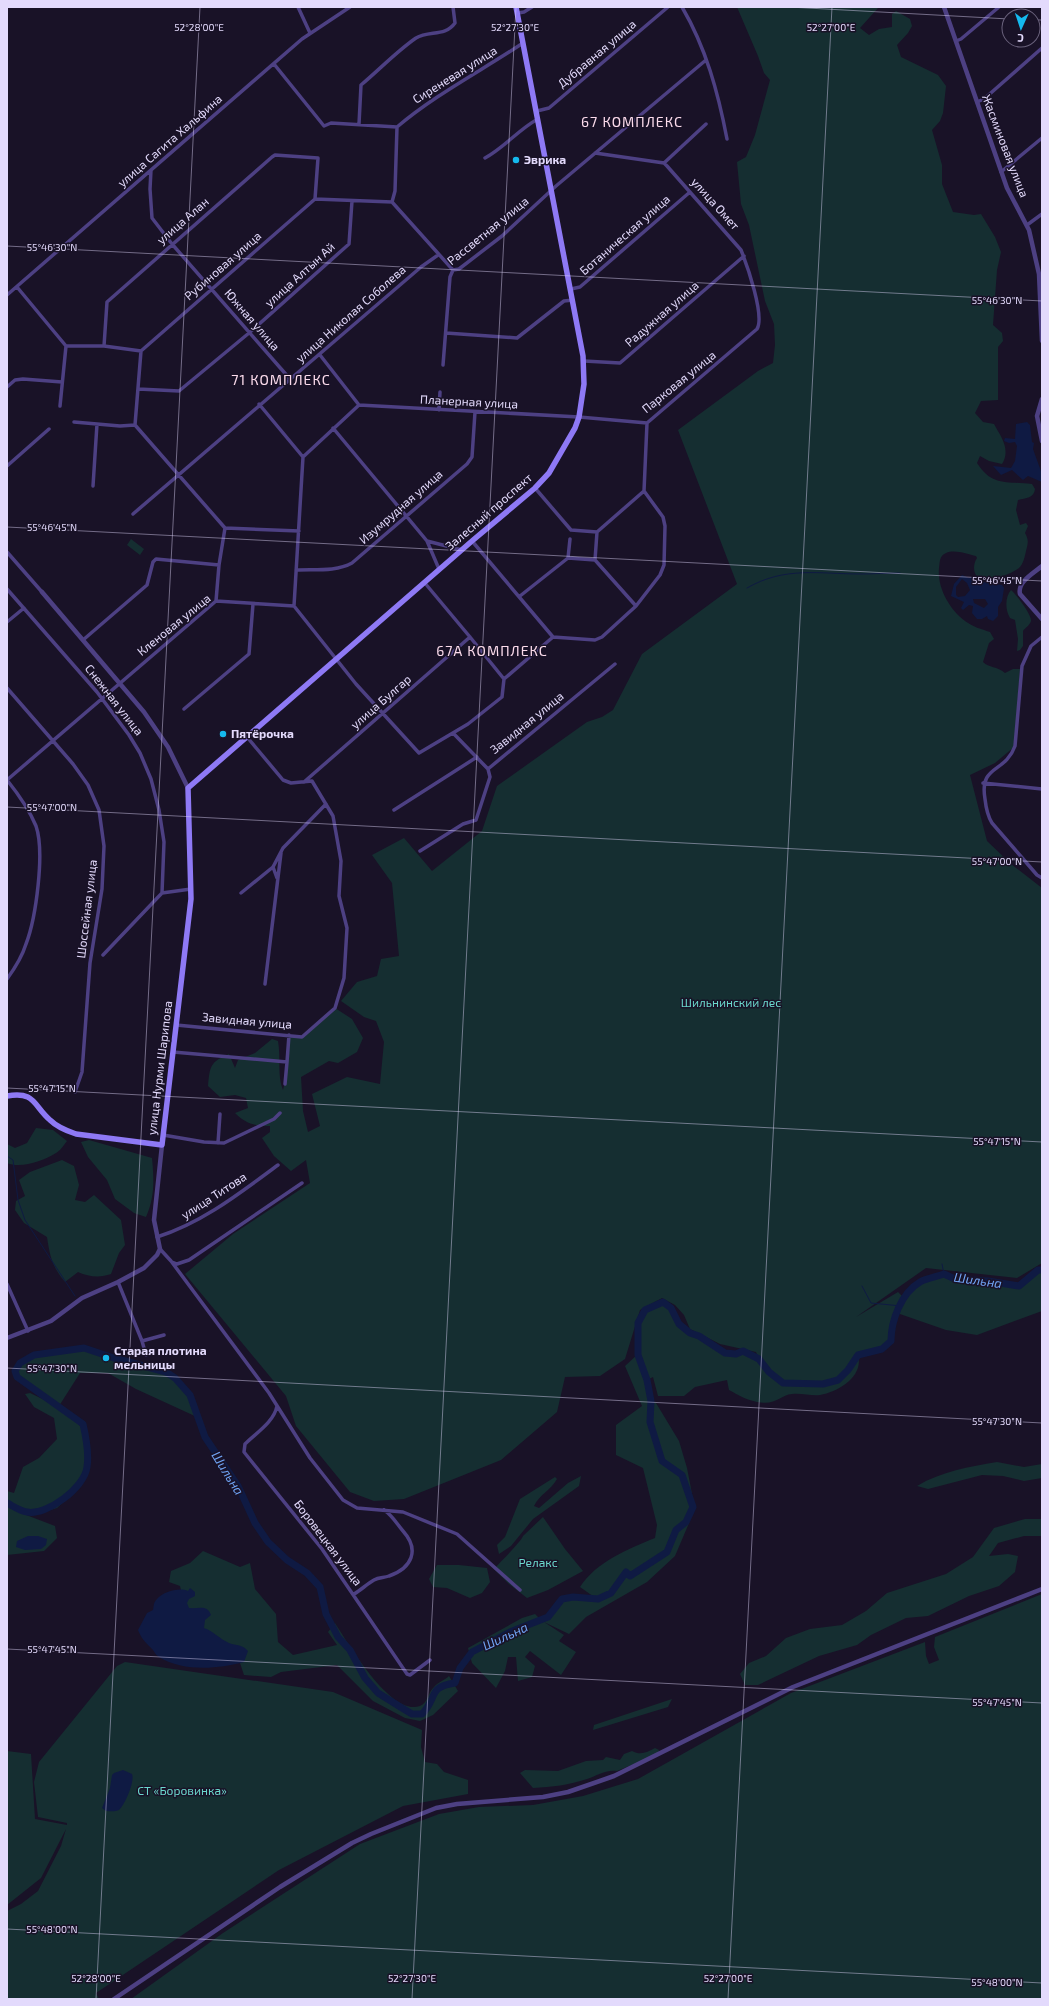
<svg xmlns="http://www.w3.org/2000/svg" width="1049" height="2006" viewBox="0 0 1049 2006" font-family="'Exo 2',sans-serif">
  <style>
    .green { fill: #152e31 }
    .water { fill: #0f1a43; fill-rule: evenodd }
    .lines { fill: none; stroke-linecap: round; stroke-linejoin: round }
    .stream { stroke: #0f1a43; stroke-width: 1 }
    .river { stroke: #0f1a43; stroke-width: 7 }
    .minor { stroke: #4d4083; stroke-width: 3.5 }
    .tertiary { stroke: #4d4083; stroke-width: 4.5 }
    .secondary { stroke: #8e79f5; stroke-width: 5.5 }
    .ticks { fill: none; stroke: #e3dafc; stroke-width: 1; stroke-opacity: 0.45 }
    .poi-dot { fill: #15b9ee; stroke: #191227; stroke-width: 1.5 }
    .labels { text-anchor: middle; stroke-width: 3; stroke-linejoin: round; paint-order: stroke }
    .street-label { font-size: 12px; fill: #e3dafc; stroke: #191227 }
    .poi-label { font-size: 12px; font-weight: bold; fill: #e3dafc; stroke: #191227; text-anchor: start }
    .park-label { font-size: 12px; fill: #6bd8cd; stroke: #191227 }
    .water-label { font-size: 13px; font-style: italic; fill: #70a4f5; stroke: #191227 }
    .quarter-label { font-size: 14px; letter-spacing: 1px; fill: #fcdcec; stroke: #191227 }
    .ticks-label { font-size: 10px; text-anchor: middle; fill: #e3dafc; stroke: #191227; stroke-width: 3; stroke-linejoin: round; paint-order: stroke }
  </style>
  <rect width="100%" height="100%" fill="#191227"/>
  <!-- green -->
  <path class="green" d="M737 7H877L878 8 860 28 869 35 879 29 892 27V14L896 11 910 19 912 26 908 33 897 45 901 57 938 75 946 86 943 113 940 121 932 130 942 165V184L953 212 974 215 981 214 995 237 1001 252 997 270 993 325 1002 333 1003 341 998 347V400L981 401 975 413 983 422 994 424C1001 437 1011 449 1002 464L989 461 980 456 977 463C992 487 1008 481 1032 484L1035 489C1034 498 1026 498 1018 500L1016 510 1020 525 1026 523 1028 526 1025 533C1029 540 1028 543 1026 551 1025 556 1023 565 1019 568 1013 573 996 579 987 580 974 581 971 567 977 558L976 556C968 554 954 549 946 553 939 556 940 562 939 568 937 587 949 609 965 621 973 627 981 629 990 632L994 639 989 643 983 662C989 668 997 666 1005 673L1013 669H1020L1014 747 995 763 970 775 987 841 1011 864 1042 888V1263L1017 1278 926 1268 856 1317 898 1292 904 1298 919 1282 944 1274 955 1279 988 1281 1019 1286 1038 1270H1042V1311L977 1335 946 1330 897 1313 891 1327V1341L882 1349 858 1355C864 1376 839 1392 820 1395 811 1396 802 1393 792 1394 780 1395 776 1406 757 1402 747 1400 738 1395 729 1390L727 1380 695 1387 684 1396H658L653 1377 647 1380 651 1401 656 1403 679 1441 687 1468 695 1509 675 1556 647 1582 586 1617 569 1634 544 1622 564 1635 559 1641 576 1652 561 1675 530 1651 525 1657 535 1666 532 1677 518 1681 516 1657H508L505 1671 496 1688 472 1663 468 1648 522 1618 535 1614 540 1619 548 1617 562 1599 573 1597 597 1599 580 1587C596 1562 628 1549 655 1538L657 1525 643 1468 616 1455V1425L642 1406 625 1366 638 1354V1323L645 1310 663 1302 671 1308 679 1324 690 1333 699 1336 725 1353 736 1354 743 1351 759 1359 756 1352 720 1344 690 1329 684 1315 675 1305 662 1298 640 1310 625 1359 600 1376 565 1377 557 1412 501 1460 404 1499 374 1501 350 1492 296 1426 286 1396 185 1274 233 1234 310 1183 306 1160 291 1171 274 1156 262 1138 270 1132V1126C255 1126 246 1124 235 1113L248 1108 246 1098 235 1095 220 1097 208 1086C210 1066 210 1062 229 1054L235 1068 238 1060 255 1053 272 1039 278 1041C281 1057 277 1076 283 1090L285 1082 289 1035 302 1037 335 1008 352 1019 363 1038 357 1052 338 1063 329 1061 301 1077 303 1111 308 1132 320 1126 312 1094 347 1077 380 1084 384 1042 376 1021 364 1017 341 1001 357 982 377 976 381 959 399 956 392 883 372 855 404 838 432 871 482 831 497 786 587 722 602 717 613 710 642 654 737 584 678 430 758 371 773 363 775 345 774 324 765 301 749 225 741 204 737 162 746 157 755 135 770 80 764 73 758 56Z
    M131 539 144 549 140 555 127 545Z
    M1011 590C1016 594 1032 615 1031 621 1030 625 1025 628 1023 631V646L1020 650 1017 651 1018 639 1015 620 1010 618C1005 610 1005 597 1011 590Z
    M36 1128 53 1130 67 1141C64 1145 60 1151 56 1153 43 1161 21 1169 7 1163V1144L15 1148 27 1143Z
    M89 1140 152 1158C154 1179 155 1197 146 1217L134 1213 115 1199 107 1180 88 1157 81 1142Z
    M62 1160 74 1166 79 1185 75 1200 85 1202 94 1195 121 1220 125 1245 119 1253 111 1274C100 1278 89 1277 78 1272L65 1282C52 1266 50 1257 47 1237L24 1223 15 1210 16 1201 25 1196 19 1180 30 1172Z
    M84 1348 114 1358 166 1372 190 1395 197 1417 136 1389 108 1373H80L59 1406H63L85 1432 90 1462 79 1488 57 1508 41 1513H21L55 1526 57 1538 44 1551 7 1555V1491L14 1493 23 1467 39 1458 57 1439 54 1418 34 1407 25 1394 30 1393 55 1405C43 1396 20 1385 15 1371 29 1349 61 1350 84 1348Z
    M997 1462 1024 1467 1042 1464V1478L1024 1481 1003 1476 982 1475 928 1489 917 1486C942 1471 969 1467 997 1462Z
    M581 1476 579 1486 533 1519 511 1546 499 1554 497 1545 505 1537 520 1499 555 1477 557 1479C551 1490 540 1494 534 1506L539 1508 568 1483Z
    M543 1517 565 1549 583 1571 548 1590 527 1598 509 1584 494 1569C500 1562 521 1542 523 1536Z
    M1025 1519H1042V1536H1024L998 1543 989 1556 1008 1554 1018 1556 1015 1572 999 1586 969 1596 928 1616 906 1618 871 1635 857 1645 819 1656 758 1685H745L740 1674 749 1663 766 1656 786 1638 810 1629 842 1625 866 1611 887 1593 946 1574 973 1557 994 1528Z
    M203 1551 240 1567 250 1563 255 1589 276 1614 278 1642 293 1655 337 1645 328 1632 335 1623C348 1643 391 1717 420 1706 428 1703 428 1692 434 1687 438 1682 445 1680 449 1676L458 1691 433 1715 420 1721 405 1718 373 1701 337 1665 281 1672 271 1677 244 1675 236 1651 207 1635 185 1607 180 1586 169 1582 171 1571 190 1563Z
    M437 1565H459L487 1568 490 1582 482 1593 470 1598 447 1588 433 1587 429 1579Z
    M1042 1594V1999H131L223 1933 360 1844 439 1814 479 1807 533 1805 583 1796 638 1779 791 1693 925 1642 926 1656 929 1664 939 1660 934 1647 935 1637Z
    M125 1662 333 1692 422 1730 421 1747 425 1762 437 1764 444 1772 468 1780V1794L403 1806 279 1870 96 1993 99 1999H7V1911L21 1904 38 1891 61 1846 66 1829 41 1878 7 1905V1751L31 1754 35 1819 67 1825V1823L38 1817 34 1782 39 1762 117 1666Z
    M672 1699 668 1707 593 1730 594 1725Z
    M655 1748 659 1750 658 1754 617 1771C606 1769 596 1776 587 1779 569 1785 552 1787 533 1788L520 1773 525 1770 558 1771 586 1761 603 1760 606 1757 620 1760 624 1754 632 1751C641 1756 647 1752 655 1748Z"/>
  <!-- water -->
  <path class="water" d="M1027 422 1030 425 1032 442 1034 443 1033 449 1042 474V482L1028 476 1023 480 1012 470 1001 475 993 466 1011 468 1015 461 1017 446 1015 442 1009 443 1004 441 1005 438 1015 439 1016 424Z
    M962 575 969 578 973 576 983 582 1002 585 1004 588 1002 601 998 607V616L993 621 988 619 987 616 982 619H977L972 613 973 606 969 605 963 610 961 608 964 602 951 596 954 584ZM962 579 967 583 970 590 965 596 958 597 956 595V587ZM973 599H985L988 604 984 608 974 603Z
    M28 1536H38L47 1539 46 1545 41 1549 25 1550 16 1547 17 1541Z
    M190 1588 195 1592V1596L189 1599 187 1603 189 1608C199 1609 207 1604 211 1615L205 1620 204 1628C213 1631 220 1639 229 1643 237 1646 242 1644 248 1651L244 1662C218 1669 183 1672 159 1657 155 1655 154 1650 151 1648 145 1642 141 1638 138 1630L147 1613 153 1610C154 1606 153 1603 157 1599 163 1592 179 1587 188 1591Z
    M123 1770 132 1774C135 1781 125 1805 119 1810 115 1812 110 1811 106 1811L102 1808 110 1788 112 1775 114 1773Z"/>
  <g class="lines">
    <!-- stream -->
    <path class="stream" d="M747 588C785 566 819 574 860 574 874 574 887 573 900 573
      M7 1156 13 1160 18 1200 25 1220 75 1296
      M942 1264 944 1274
      M862 1286 871 1303 901 1306"/>
    <!-- river -->
    <path class="river" d="M7 1503C13 1506 20 1511 27 1512 47 1516 85 1487 87 1467 89 1455 86 1437 83 1424L17 1377 15 1371 20 1363 34 1355 84 1348 114 1358 166 1372 175 1378 190 1395 205 1437 238 1486 255 1523 268 1542 287 1560 307 1573 320 1587 326 1614 338 1637 350 1650 365 1678 378 1693 402 1708 412 1714H422C438 1698 427 1687 455 1683L460 1668 472 1652 510 1632 548 1617 562 1599 573 1597 598 1599 611 1593 626 1572 630 1576 667 1552 676 1530 686 1522 693 1507 682 1475 662 1461 650 1422 651 1401 647 1380 638 1355V1323L645 1310 663 1302 671 1308 679 1324 690 1333 699 1336 725 1353 736 1354 743 1351 759 1359 769 1372 783 1383 823 1384 838 1380 848 1370 858 1355 882 1349 891 1341C891 1321 901 1293 920 1282 927 1278 936 1277 944 1274L955 1279 988 1281 1019 1286 1038 1270H1042"/>
    <!-- minor -->
    <path class="minor" d="M298 7 310 33
      M682 7C706 48 718 92 727 139
      M518 13 524 12 532 7
      M956 41 961 39 999 7
      M274 64 324 126 331 123 397 127
      M977 102 984 99 1042 48
      M537 111 549 108 668 7
      M359 124 361 85C379 70 397 51 416 38 429 30 445 37 455 23L453 7
      M485 158C505 147 519 129 538 119
      M664 163 706 124
      M151 170 150 189 152 218 172 244 290 379
      M1001 172 1042 138
      M392 202 395 191 397 127C436 94 481 71 523 43
      M392 202 453 270
      M1027 225 1042 214
      M453 270 459 269 502 236 556 186 706 60
      M17 287 66 346
      M571 289 580 287 690 192
      M7 295 302 39 350 7
      M446 333 517 338 564 301 573 300
      M66 346H104L141 351
      M104 346 107 302 272 157 275 155 318 158 315 199
      M320 355 359 405
      M584 361 620 363 744 256
      M443 365 450 277 453 270
      M7 387 15 380 23 379 62 382
      M138 389 179 391 249 333 349 244 352 201
      M259 404 303 457
      M359 405 579 417 647 423 757 329C765 316 747 265 741 250L667 166 664 163 595 153
      M60 406 66 346
      M439 410 440 392
      M74 422 120 426 135 425
      M135 425 141 351 315 199 392 202
      M135 425 225 528
      M333 428 427 541 462 550
      M303 457 359 405
      M7 466 49 429
      M93 486 97 424
      M535 488 571 530 597 532 595 560 568 558 570 539
      M644 491 647 423
      M133 514 421 267 438 255
      M597 532 644 491
      M427 541 439 569
      M472 541 553 637
      M7 552 42 592
      M595 560 636 606
      M296 570C314 569 336 572 352 563L467 464 472 457 475 412
      M424 582 470 637 504 679
      M7 589 97 692 129 735 140 753 151 779 159 810 164 842 162 893
      M520 596 568 558
      M216 601 219 565 225 528 299 531
      M294 606 356 684 419 753 468 724 502 697 504 679 553 637 595 640 602 637 636 606 660 575 664 565 665 526 663 517 644 491
      M294 606 303 457
      M7 622 24 608
      M1042 637 1031 646 1022 666 1015 746C1005 774 979 764 985 799 986 808 987 815 992 823L1037 875 1042 878
      M83 640 147 585 153 562 156 559 219 565
      M7 688 73 764 88 785 99 810 104 846 102 889 90 963 82 1072 75 1092
      M184 709 249 654 253 604
      M488 769 615 664
      M7 780 216 601 294 606
      M304 782 470 637
      M983 783 1042 789
      M394 810 477 757
      M420 851 463 824 476 820 490 777 488 769 453 733
      M273 867 277 878
      M241 893 273 867 283 848 326 804
      M103 955 162 893 191 889
      M7 979C15 968 22 957 26 944 36 918 45 852 36 826 29 809 19 795 7 780
      M265 984 281 853
      M176 1025 302 1037 335 1008 344 978 347 928 339 896 341 861 333 816 312 781 291 783 283 780 247 737
      M173 1052 287 1062 289 1035
      M285 1084 287 1062
      M163 1135 204 1142 224 1143 274 1119 280 1113
      M218 1143 220 1114
      M157 1237C202 1223 240 1193 278 1165
      M160 1249 171 1261 269 1393 310 1458 343 1500 357 1508 403 1512 457 1534 520 1590
      M172 1262 177 1264 189 1260 302 1183
      M118 1282 142 1341 146 1355
      M7 1284 28 1331
      M142 1341 164 1335
      M277 1406C274 1422 256 1433 245 1444L244 1452 322 1549 407 1674 410 1675 430 1660
      M354 1594C361 1590 367 1584 374 1580 379 1577 384 1578 389 1576 412 1568 420 1550 403 1531 397 1524 392 1515 384 1510"/>
    <!-- tertiary -->
    <path class="tertiary" d="M944 7 1007 188 1029 230 1039 274 1042 341
      M1042 399 1037 416 1042 441
      M1042 566C1034 573 1017 582 1020 594L1042 619
      M42 592 144 712 168 747 188 788
      M7 1338 51 1321 82 1298 118 1282 144 1268 157 1255 160 1249 154 1220 162 1145
      M114 1999 280 1887 352 1843 371 1834 436 1808 457 1804 543 1797 568 1792 614 1776 793 1687 1042 1589"/>
    <!-- secondary -->
    <path class="secondary" d="M7 1096C35 1091 33 1105 50 1120 57 1127 67 1131 76 1134L162 1145 191 899 188 788 472 541 535 488 549 473 575 428 579 417 584 384 583 356 516 7"/>
  </g>
  <!-- ticks -->
  <path class="ticks" d="M789 7 1009 19M1033 20H1042M7 246 1042 301M7 527 1042 581M7 807 1042 862M7 1088 1042 1142M7 1368 1042 1423M7 1649 1042 1703M7 1929 1042 1983M96 1999 200 7M412 1999 516 7M728 1999 832 7"/>
  <!-- markers -->
  <g class="poi-dot">
    <circle cx="516" cy="160" r="4"/>
    <circle cx="223" cy="734" r="4"/>
    <circle cx="106" cy="1358" r="4"/>
  </g>
  <g class="labels">
    <!-- street labels -->
    <g class="street-label">
      <text transform="translate(597 54) rotate(-40)" y="4">Дубравная улица</text>
      <text transform="translate(455 75) rotate(-32)" y="4">Сиреневая улица</text>
      <text transform="translate(170 141) rotate(-41)" y="4">улица Сагита Хальфина</text>
      <text transform="translate(1005 146) rotate(69)" y="4">Жасминовая улица</text>
      <text transform="translate(715 204) rotate(48)" y="4">улица Омет</text>
      <text transform="translate(183 221) rotate(-41)" y="4">улица Алан</text>
      <text transform="translate(488 231) rotate(-39)" y="4">Рассветная улица</text>
      <text transform="translate(625 235) rotate(-41)" y="4">Ботаническая улица</text>
      <text transform="translate(223 266) rotate(-41)" y="4">Рубиновая улица</text>
      <text transform="translate(300 275) rotate(-42)" y="4">улица Алтын Ай</text>
      <text transform="translate(351 314) rotate(-41)" y="4">улица Николая Соболева</text>
      <text transform="translate(662 314) rotate(-41)" y="4">Радужная улица</text>
      <text transform="translate(252 320) rotate(49)" y="4">Южная улица</text>
      <text transform="translate(679 382) rotate(-39)" y="4">Парковая улица</text>
      <text transform="translate(469 402) rotate(3)" y="4">Планерная улица</text>
      <text transform="translate(401 507) rotate(-41)" y="4">Изумрудная улица</text>
      <text transform="translate(489 512) rotate(-41)" y="4">Залесный проспект</text>
      <text transform="translate(174 625) rotate(-39)" y="4">Кленовая улица</text>
      <text transform="translate(114 700) rotate(52)" y="4">Снежная улица</text>
      <text transform="translate(381 702) rotate(-41)" y="4">улица Булгар</text>
      <text transform="translate(527 723) rotate(-39)" y="4">Завидная улица</text>
      <text transform="translate(87 909) rotate(-83)" y="4">Шоссейная улица</text>
      <text transform="translate(247 1021) rotate(5)" y="4">Завидная улица</text>
      <text transform="translate(160 1068) rotate(-83)" y="4">улица Нурми Шарипова</text>
      <text transform="translate(214 1196) rotate(-33)" y="4">улица Титова</text>
      <text transform="translate(328 1543) rotate(53)" y="4">Боровецкая улица</text>
    </g>
    <!-- poi labels -->
    <g class="poi-label">
      <text x="524" y="164">Эврика</text>
      <text x="231" y="738">Пятёрочка</text>
      <text x="114" y="1355">Старая плотина<tspan x="114" dy="14">мельницы</tspan></text>
    </g>
    <!-- park labels -->
    <g class="park-label">
      <text x="731" y="1007">Шильнинский лес</text>
      <text x="538" y="1567">Релакс</text>
      <text x="182" y="1795">СТ «Боровинка»</text>
    </g>
    <!-- water labels -->
    <g class="water-label">
      <text transform="translate(978 1280) rotate(8)" y="5">Шильна</text>
      <text transform="translate(228 1473) rotate(58)" y="5">Шильна</text>
      <text transform="translate(505 1636) rotate(-25)" y="5">Шильна</text>
    </g>
    <!-- quarter labels -->
    <g class="quarter-label">
      <text x="632" y="127">67 КОМПЛЕКС</text>
      <text x="281" y="385">71 КОМПЛЕКС</text>
      <text x="492" y="656">67А КОМПЛЕКС</text>
    </g>
  </g>
  <g class="ticks-label">
    <text x="199" y="31">52°28'00"E</text>
    <text x="515" y="31">52°27'30"E</text>
    <text x="831" y="31">52°27'00"E</text>
    <text x="52" y="251">55°46'30"N</text>
    <text x="997" y="304">55°46'30"N</text>
    <text x="52" y="531">55°46'45"N</text>
    <text x="997" y="584">55°46'45"N</text>
    <text x="52" y="811">55°47'00"N</text>
    <text x="997" y="865">55°47'00"N</text>
    <text x="52" y="1092">55°47'15"N</text>
    <text x="997" y="1145">55°47'15"N</text>
    <text x="52" y="1372">55°47'30"N</text>
    <text x="997" y="1425">55°47'30"N</text>
    <text x="52" y="1653">55°47'45"N</text>
    <text x="997" y="1706">55°47'45"N</text>
    <text x="52" y="1933">55°48'00"N</text>
    <text x="96" y="1982">52°28'00"E</text>
    <text x="412" y="1982">52°27'30"E</text>
    <text x="728" y="1982">52°27'00"E</text>
    <text x="997" y="1986">55°48'00"N</text>
  </g>
  <!-- border -->
  <rect width="1049" height="2006" fill="none" stroke="#e3dafc" stroke-width="16"/>
  <!-- north arrow -->
  <g transform="translate(1021 28) rotate(183)"><circle r="19" fill="#191227" stroke="#6a627c"/>
  <path d="M0-3L7 15L0 10L-7 15Z" fill="#15b9ee"/>
  <text y="-6" font-size="11" font-weight="bold" text-anchor="middle" fill="#e3dafc">С</text>
  </g>
</svg>
